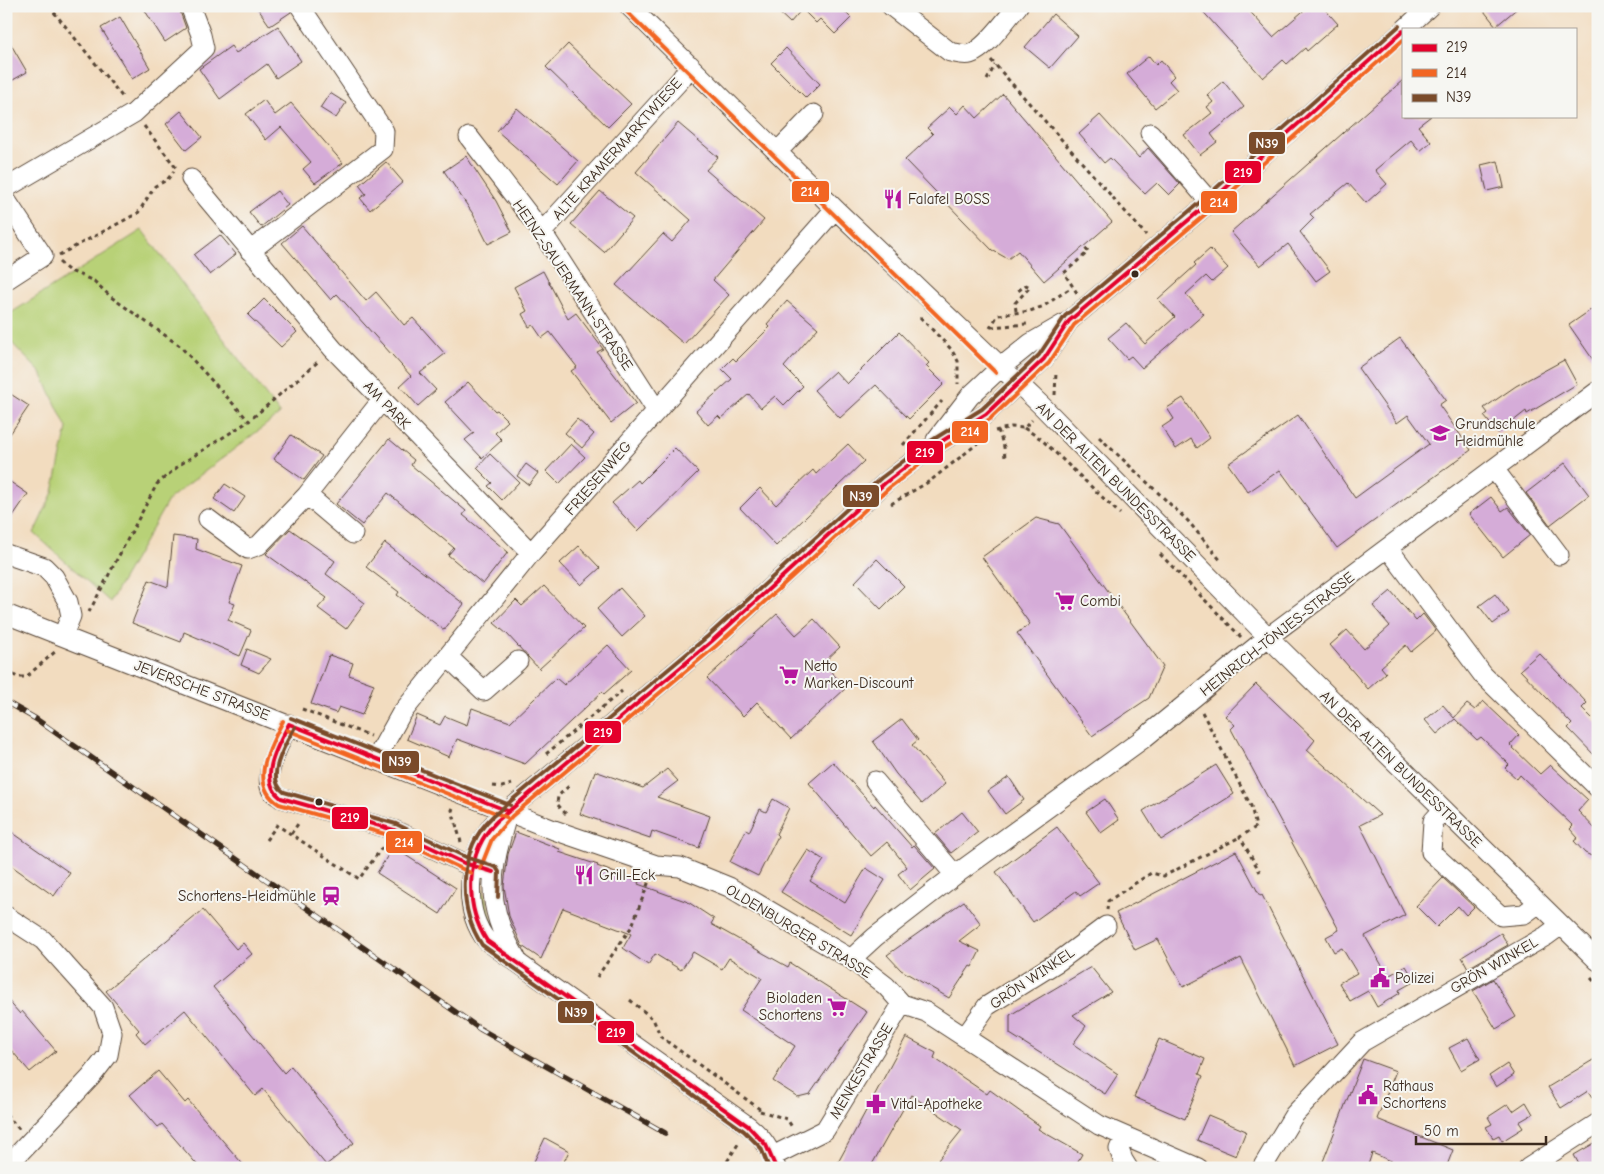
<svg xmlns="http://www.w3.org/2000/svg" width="1604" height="1174" viewBox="0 0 1604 1174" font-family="'Comic Neue',sans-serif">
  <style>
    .green { fill: #b8d177; stroke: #7a7e4a }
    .building { fill: #d5acd8 }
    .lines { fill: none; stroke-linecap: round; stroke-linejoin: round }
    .minor-casing { stroke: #564536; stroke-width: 21 }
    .path { stroke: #564536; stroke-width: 3; stroke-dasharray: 4 4; stroke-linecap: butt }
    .minor { stroke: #fff; stroke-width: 19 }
    .rail-casing { stroke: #3b2a1e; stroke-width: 5.5 }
    .rail { stroke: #f6f6f2; stroke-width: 4; stroke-dasharray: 11; stroke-linecap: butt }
    .bus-1-casing { stroke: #f6f6f2; stroke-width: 8 }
    .bus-2-casing { stroke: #f6f6f2; stroke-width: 8 }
    .bus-3-casing { stroke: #f6f6f2; stroke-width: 8 }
    .bus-1 { stroke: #e4002b; stroke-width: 4 }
    .bus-2 { stroke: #f26522; stroke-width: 4 }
    .bus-3 { stroke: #7a4b2a; stroke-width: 4 }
    .bus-dot { fill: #3b2a1e; stroke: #f6f6f2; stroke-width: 2 }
    .labels { text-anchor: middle; stroke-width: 4; stroke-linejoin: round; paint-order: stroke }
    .street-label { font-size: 15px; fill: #3b2a1e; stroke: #f6f6f2 }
    .poi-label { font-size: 15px; fill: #3b2a1e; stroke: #f6f6f2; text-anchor: start }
    .line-badge { stroke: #f6f6f2; stroke-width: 2 }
    .badge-label { font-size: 14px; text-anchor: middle; font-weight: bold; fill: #fff }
  </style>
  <rect width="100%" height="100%" fill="#f6f6f2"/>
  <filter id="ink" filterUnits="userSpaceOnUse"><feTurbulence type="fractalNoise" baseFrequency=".02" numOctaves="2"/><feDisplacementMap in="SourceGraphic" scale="10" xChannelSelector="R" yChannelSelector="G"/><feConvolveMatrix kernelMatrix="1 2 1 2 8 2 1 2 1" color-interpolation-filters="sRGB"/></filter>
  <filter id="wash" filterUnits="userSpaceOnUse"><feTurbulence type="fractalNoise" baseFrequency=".0096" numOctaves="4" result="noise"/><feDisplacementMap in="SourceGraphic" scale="20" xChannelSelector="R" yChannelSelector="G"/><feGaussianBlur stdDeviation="1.12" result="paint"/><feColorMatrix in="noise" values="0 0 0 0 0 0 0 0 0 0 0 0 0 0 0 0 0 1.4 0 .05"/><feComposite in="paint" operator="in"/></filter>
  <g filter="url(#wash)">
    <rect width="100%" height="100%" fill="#f2dcbf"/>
    <!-- green -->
    <path class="green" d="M142 230 280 414 169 499 110 602 34 533 53 492 67 428 41 373 6 337V316Z
      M478 889 483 890 497 937 483 929Z"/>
    <g id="blocks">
      <!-- building -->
      <path class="building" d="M142 6H178L186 28 165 42Z
        M256 6H289L291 12 270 26Z
        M772 6H839L851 18 835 34 820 19 816 23 802 9 790 23Z
        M1198 6H1245L1273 37 1309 6H1322L1338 24 1307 51 1305 48 1287 64 1283 60 1263 78Z
        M1480 6H1520L1496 26Z
        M1053 14 1078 36 1050 68 1025 47Z
        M120 17 150 68 132 79 101 28Z
        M278 26 301 61 276 78 267 64 220 99 199 69 231 46 236 53Z
        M6 36 27 72 6 84Z
        M568 44 631 104 608 127 546 67Z
        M786 48 820 84 806 98 771 63Z
        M1149 56 1156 65 1161 60 1174 76 1169 81 1177 90 1155 108 1127 74Z
        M1403 80V116H1431L1418 126 1431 142 1420 151 1411 140 1375 170 1387 184 1366 203 1348 183 1310 214 1314 218 1300 232 1330 271 1316 281 1288 244 1260 266 1231 232Z
        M1223 81 1244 107 1211 134 1217 142 1200 155 1184 135 1212 113 1207 107 1213 102 1207 95Z
        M330 93 346 103 336 118 320 108Z
        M1003 94 1112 222 1044 281 1018 251 1008 259 992 250 905 160 933 134 927 128 950 107 957 114 965 105 977 118Z
        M264 100 275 115 291 103 343 163 315 183 303 169 311 162 281 127 266 140 246 114Z
        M517 108 578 161 558 184 497 131Z
        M181 111 202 137 186 150 166 124Z
        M1100 115 1139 158 1148 148 1180 184 1169 195 1157 183 1145 194 1110 158 1104 163 1079 134Z
        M678 123 718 157 706 170 764 220 713 280 729 295 684 344 616 285 663 234 672 242 691 220 636 172Z
        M466 156 496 201 512 232 488 244 473 214 444 171Z
        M1498 161 1504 187 1487 191 1481 165Z
        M386 162 403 182 370 210 360 198 366 194 359 185Z
        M277 191 288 205 261 227 249 212Z
        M600 191 633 218 604 252 571 224Z
        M302 226 366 301 376 292 404 325 413 318 445 354 420 373 436 390 418 406 400 386 411 376 337 294 331 300 282 243Z
        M220 235 236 254 210 275 194 255Z
        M1210 249 1228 268 1212 282 1206 276 1186 294 1204 314 1142 368 1131 356 1127 359 1108 338 1126 323 1145 344 1175 317 1158 299 1196 265 1194 263Z
        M543 271 568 319 576 313 603 349 597 352 636 403 611 423 571 371 577 367 550 332 542 338 533 325 529 327 522 314 527 311 514 287Z
        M264 299 297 332 281 347 248 315Z
        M787 301 818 328 784 367 803 386 784 405 775 396 761 408 749 394 721 419 718 416 708 425 696 411 732 379 722 369 733 358 736 361 770 327 767 324Z
        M1598 305V367L1569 325Z
        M899 332 929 363 926 366 944 384 909 419 876 385 840 418 814 390 835 371 847 384Z
        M1400 338 1446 400 1439 405 1471 450 1337 548 1280 470 1248 492 1228 464 1298 415 1355 498 1429 444 1408 415 1397 423 1358 368Z
        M1564 360 1577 384 1527 414 1526 411 1498 433 1484 416 1488 413 1484 408 1516 386Z
        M468 382 495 411 497 410 508 421 495 433 502 440 482 458 465 440 474 433 445 402Z
        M6 391 29 406 6 440Z
        M1183 398 1210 438 1197 448 1191 439 1176 449 1162 427 1174 419 1167 408Z
        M577 419 594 434 582 448 565 433Z
        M291 435 322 456 304 480 274 459Z
        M389 439 414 460 411 465 466 511 463 515 508 552 483 584 448 555 454 548 388 493 362 525 336 504Z
        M571 444 585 457 559 484 546 471Z
        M848 444 864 461 776 546 740 508 760 488 776 505 813 470 816 474Z
        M675 448 698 472 638 531 612 503 638 480 640 483Z
        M490 454 519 482 502 500 488 486 492 483 477 468Z
        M1565 463 1589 495 1550 525 1526 493Z
        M526 464 538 473 529 485 517 476Z
        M6 479 28 494 6 526Z
        M225 484 245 497 234 513 214 499Z
        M1491 497 1502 511 1508 507 1530 535 1503 557 1469 514Z
        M1036 518 1059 524 1163 666 1149 698 1092 736 1017 633 1030 624 982 557Z
        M290 529 335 561 326 574 365 603 346 629 318 608 327 598 266 554Z
        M173 536 197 539 196 549 242 566 229 602 235 604 228 620 251 630 240 656 184 632 181 642 132 623 149 580 168 587Z
        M385 543 464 604 444 630 397 595 399 592 366 567Z
        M579 546 600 568 581 585 560 563Z
        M877 559 904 586 881 609 855 582Z
        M544 586 584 628 539 669 507 634 494 623 516 600 522 606Z
        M620 588 645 616 622 637 597 609Z
        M1391 591 1416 621 1423 614 1436 631 1411 652 1406 645 1381 667 1386 673 1368 689 1330 645 1347 630 1364 649 1390 626 1373 606Z
        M1495 594 1509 612 1493 624 1479 606Z
        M777 614 796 635 814 619 840 647 823 663 846 688 791 739 757 702 743 716 707 678Z
        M608 645 631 670 604 694 602 692 525 764 457 739 449 757 407 739 417 715 440 725 445 716 467 725 472 708 510 722 556 678 564 685Z
        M247 649 271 659 259 673 241 665Z
        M1539 653 1587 703 1582 708 1598 724V759L1568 728 1572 724 1520 670Z
        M329 655 353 663 349 675 374 684 362 715 339 707 336 713 311 704Z
        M1256 684 1315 740 1307 750 1380 815 1360 825 1405 915 1365 936 1388 976 1406 966 1415 981 1399 990 1400 993 1377 1007 1368 991 1350 1001 1339 983 1357 973 1342 948 1334 952 1326 937 1339 930 1231 729 1235 725 1225 716Z
        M1483 701 1519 735 1510 745 1540 774 1550 765 1588 800 1578 811 1598 832V859L1585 853 1574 841 1578 838 1570 829 1573 826 1520 775 1517 779 1505 768 1509 764 1481 737 1477 740 1455 719 1437 734 1425 720 1443 705 1454 718 1467 704 1475 710Z
        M902 719 918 740 912 745 945 784 922 804 896 774 873 741Z
        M833 762 874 807 875 805 912 847 914 845 935 869 910 890 898 874 907 867 887 842 871 856 809 783Z
        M1216 765 1234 794 1161 840 1143 811Z
        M667 769 678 781 657 797 710 816 699 848 652 831 650 838 580 814 595 771 643 788Z
        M1009 777 1024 800 1005 814 988 791Z
        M773 799 789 808 776 834 778 836 758 876 730 862 746 830 749 832 760 809 766 812Z
        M1105 799 1119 820 1101 833 1086 812Z
        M962 812 978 832 951 853 935 834Z
        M1057 827 1099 883 1080 896 1076 891 1033 922 996 872Z
        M6 828 70 873 54 896 6 862Z
        M516 832 560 849 559 852 598 865 597 866 639 882 638 884 688 902 714 919 711 924 788 967 790 963 867 1012 810 1094 798 1097 773 1081 795 1046 741 1010 762 978 729 958 722 969 693 952 681 970 655 954 648 965 623 948 631 934 563 908 541 959 522 946 509 916 504 886 508 854Z
        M393 847 456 888 440 914 377 873Z
        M808 850 824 860 810 881 845 903 866 868 885 880 851 935 781 892Z
        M1236 851 1260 896 1262 895 1338 1044 1295 1066 1241 958 1183 987 1158 939 1135 950 1116 913Z
        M1443 878 1474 907 1466 915 1458 906 1437 927 1416 906Z
        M964 901 981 924 959 941 980 951 972 967 970 966 949 998 901 970 887 955Z
        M203 910 236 949 243 943 252 954 213 987 284 1073 291 1066 354 1143 326 1165 263 1089 255 1096 185 1010 145 1044 136 1033 139 1030 106 991Z
        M1501 933 1508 945 1468 968 1462 957Z
        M1091 967 1111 992 1073 1015 1086 1026 1073 1044 1118 1074 1105 1094 1010 1034V1015Z
        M1493 979 1516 1017 1496 1029 1473 991Z
        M6 998 20 1014 22 1011 56 1051 30 1072 6 1044Z
        M906 1037 936 1053 934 1058 987 1094 990 1090 1040 1126 1038 1129 1082 1154 1074 1168H948L938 1160 962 1130 911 1095 870 1168H835Z
        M1468 1038 1480 1059 1461 1070 1449 1048Z
        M1159 1039 1205 1059 1199 1074 1203 1076 1185 1119 1134 1097Z
        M1598 1057V1106L1588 1091 1561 1108 1548 1087Z
        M1363 1059 1396 1071 1377 1119 1453 1150 1446 1168H1408L1372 1153 1367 1168H1332L1322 1164Z
        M1507 1064 1514 1075 1496 1087 1489 1076Z
        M158 1071 185 1103 188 1100 246 1168H200L162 1124 158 1127 130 1095Z
        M1526 1102 1533 1114 1519 1122 1523 1128 1502 1141 1499 1135 1493 1138 1486 1127 1492 1124 1488 1117 1508 1104 1513 1111Z
        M1208 1115 1246 1131 1236 1156 1197 1140Z
        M545 1138 569 1151 561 1168H531Z
        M1598 1141V1168H1581L1574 1155Z"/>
    </g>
  </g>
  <g filter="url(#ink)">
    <use href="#blocks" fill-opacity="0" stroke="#564536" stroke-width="1"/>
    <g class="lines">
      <defs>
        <path id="minor" d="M629 6 835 209 1043 407 1268 637 1598 961
          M891 6 950 52C956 53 964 56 970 54 986 49 1006 19 1018 6
          M1405 29 1430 6
          M1150 133 1210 202
          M469 137 542 232 657 411
          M778 151 814 114
          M191 179 333 349 531 553
          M6 188 134 113 204 48 201 35 190 6
          M6 200 43 256 6 280
          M542 232 681 79 690 65
          M250 251 383 149 384 131 300 6
          M936 440 970 396 1000 368 1031 343 1069 321 1210 202 1403 31
          M1494 469 1559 555
          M208 519 248 549 259 545 307 495
          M353 534 307 495 382 400
          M1388 548 1483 675 1598 788
          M6 554 44 567 54 577 68 602 71 616 63 635
          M6 614 554 830 656 865 680 867 729 887 851 959 886 986 902 1004 926 1012 1099 1125 1198 1168
          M448 657 484 691 518 661
          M289 724C281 739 262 776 272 791 274 794 279 796 281 798L394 830 464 863 493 872
          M376 759 401 714 531 553 835 209
          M875 781 955 875
          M1443 810 1433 821 1431 852 1501 916 1524 914 1539 903
          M508 812C491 872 482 901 516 958
          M6 916 43 940 103 1007 112 1033 108 1055 91 1077 6 1167
          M851 959 875 937 955 875 1144 738 1268 637 1598 391
          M965 1037 987 1006 1059 961 1106 926
          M1124 1138 1119 1149 1123 1160 1128 1168
          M773 1156 825 1130 902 1004
          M776 1168C771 1150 763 1138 748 1126L487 941C462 910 467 858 491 827 495 821 503 816 508 811L712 641 885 483 929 449 986 414 1044 359 1069 321
          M1262 1168 1294 1115 1362 1042 1546 936 1561 925
          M1528 1168 1598 1123"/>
      </defs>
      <!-- minor casing -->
      <use href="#minor" class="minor-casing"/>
      <!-- path -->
      <path class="path" d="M49 6 124 99
        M991 60 1146 235
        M987 80 995 65
        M144 126 177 169
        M59 255 138 213 155 186 167 180 174 171
        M59 262 68 270 94 281 111 297 180 346 249 421 320 360
        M1077 293 1064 273 1088 252 1084 246
        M1016 311 1015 303 1030 287 1026 285 1018 291
        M920 317 951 349 958 361V384
        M991 327 1027 324
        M990 328 998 315 1030 311 1044 306 1072 287
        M1055 395 1056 372
        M1024 428 1041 439 1120 514
        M998 430 1004 447 1005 458
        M995 431 1011 427 1024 428 1032 420
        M1099 437 1188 521 1222 562
        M903 445 942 401
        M891 504 930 481 986 437
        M1160 554 1241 637
        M89 612 157 484 181 464 249 421
        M6 670 17 677H26L56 651
        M302 709 370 736
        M1202 712 1251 806 1256 827 1240 837 1260 872
        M546 754 622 691
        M493 786 502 787 512 784
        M453 808 452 810 461 842
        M566 814 557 804 558 796 569 786
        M291 834 300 821
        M266 840 277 825 359 879 384 845
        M1107 910 1108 901 1151 873 1164 876 1240 837
        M597 977 632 926 649 881
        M1591 978 1598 985
        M630 1000 653 1019 661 1037 761 1110
        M760 1111 787 1119 792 1127
        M6 1114 19 1129
        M723 1168 740 1141"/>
      <!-- minor -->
      <use href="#minor" class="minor"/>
      <defs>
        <path id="rail" d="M6 702 36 719 480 1029 665 1133"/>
      </defs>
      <!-- rail casing -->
      <use href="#rail" class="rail-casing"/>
      <!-- rail -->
      <use href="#rail" class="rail"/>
      <defs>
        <path id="bus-1" d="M289 724C278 745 257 780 281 798L394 830 464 863 493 872
          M289 724 508 811
          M776 1168 766 1145 748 1126 487 941C464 905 465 852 497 821L712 641 885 483 929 449 986 414 1044 359 1069 321 1210 202 1403 31"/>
        <path id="bus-2" d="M625 10 996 373
          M283 721C270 746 248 785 279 804L392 836 471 873
          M287 730 506 817
          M480 869 492 839 512 816 716 646 889 488 933 454 990 419 1049 363 1074 325 1214 207 1403 40"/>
        <path id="bus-3" d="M291 718 510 805
          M295 727C286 743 264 779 284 792L396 824 466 857 496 867 499 872 498 897
          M769 1168 761 1148 744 1131 482 945C457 907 458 849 493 816L708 636 881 478 926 444 982 409 1039 355 1065 316 1206 197 1399 26"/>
      </defs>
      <!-- bus-1 casing -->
      <use href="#bus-1" class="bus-1-casing"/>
      <!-- bus-2 casing -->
      <use href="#bus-2" class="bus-2-casing"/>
      <!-- bus-3 casing -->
      <use href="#bus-3" class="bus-3-casing"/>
      <!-- bus-1 -->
      <use href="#bus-1" class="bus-1"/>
      <!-- bus-2 -->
      <use href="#bus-2" class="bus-2"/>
      <!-- bus-3 -->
      <use href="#bus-3" class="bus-3"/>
    </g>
  </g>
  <!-- icons -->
  <defs>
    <symbol id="restaurant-bare" viewBox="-9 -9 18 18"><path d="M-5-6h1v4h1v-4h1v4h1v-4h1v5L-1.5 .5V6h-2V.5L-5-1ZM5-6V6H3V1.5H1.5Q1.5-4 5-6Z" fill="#b5179e" stroke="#f6f6f2" stroke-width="2.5" paint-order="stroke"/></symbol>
    <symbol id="school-bare" viewBox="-9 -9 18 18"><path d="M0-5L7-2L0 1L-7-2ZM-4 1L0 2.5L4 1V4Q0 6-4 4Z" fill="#b5179e" stroke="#f6f6f2" stroke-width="2.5" paint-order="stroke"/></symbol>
    <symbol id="supermarket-bare" viewBox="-9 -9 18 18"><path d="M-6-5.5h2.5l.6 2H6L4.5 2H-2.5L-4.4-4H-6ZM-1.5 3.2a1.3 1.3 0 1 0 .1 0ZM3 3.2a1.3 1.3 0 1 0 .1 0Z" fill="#b5179e" stroke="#f6f6f2" stroke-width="2.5" paint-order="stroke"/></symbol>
    <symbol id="station-bare" viewBox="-9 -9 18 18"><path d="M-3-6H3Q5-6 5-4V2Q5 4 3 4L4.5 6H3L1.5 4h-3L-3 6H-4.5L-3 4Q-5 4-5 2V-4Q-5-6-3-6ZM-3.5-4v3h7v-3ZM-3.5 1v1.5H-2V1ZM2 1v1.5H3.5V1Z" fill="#b5179e" stroke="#f6f6f2" stroke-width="2.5" paint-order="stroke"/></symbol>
    <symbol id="civic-bare" viewBox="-9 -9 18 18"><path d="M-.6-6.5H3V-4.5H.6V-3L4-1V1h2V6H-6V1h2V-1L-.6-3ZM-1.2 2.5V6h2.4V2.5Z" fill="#b5179e" stroke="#f6f6f2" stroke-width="2.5" paint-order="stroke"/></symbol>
    <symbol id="pharmacy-bare" viewBox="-9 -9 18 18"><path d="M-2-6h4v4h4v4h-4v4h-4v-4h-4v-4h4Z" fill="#b5179e" stroke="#f6f6f2" stroke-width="2.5" paint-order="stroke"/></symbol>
  </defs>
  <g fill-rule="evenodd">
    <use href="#restaurant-bare" x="879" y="185" width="28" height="28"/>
    <use href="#school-bare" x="1426" y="419" width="28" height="28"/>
    <use href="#supermarket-bare" x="1051" y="587" width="28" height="28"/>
    <use href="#supermarket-bare" x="775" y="661" width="28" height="28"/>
    <use href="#restaurant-bare" x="570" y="861" width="28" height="28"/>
    <use href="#station-bare" x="317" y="882" width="28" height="28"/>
    <use href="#civic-bare" x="1366" y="964" width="28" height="28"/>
    <use href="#supermarket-bare" x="823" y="993" width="28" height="28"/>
    <use href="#civic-bare" x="1354" y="1081" width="28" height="28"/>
    <use href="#pharmacy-bare" x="862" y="1090" width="28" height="28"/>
  </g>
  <!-- markers -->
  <g class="bus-dot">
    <circle cx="1135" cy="274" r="4.5"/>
    <circle cx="319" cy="802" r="4.5"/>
  </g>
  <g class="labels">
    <!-- street labels -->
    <g class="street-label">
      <text transform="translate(617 149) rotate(-48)" y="5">ALTE KRAMERMARKTWIESE</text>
      <text transform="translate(573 285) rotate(56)" y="5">HEINZ-SAUERMANN-STRASSE</text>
      <text transform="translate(387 405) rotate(46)" y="5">AM PARK</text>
      <text transform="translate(598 478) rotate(-49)" y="5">FRIESENWEG</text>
      <text transform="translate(1116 482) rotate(45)" y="5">AN DER ALTEN BUNDESSTRASSE</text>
      <text transform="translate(1277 634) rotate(-38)" y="5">HEINRICH-TÖNJES-STRASSE</text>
      <text transform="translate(202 690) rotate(21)" y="5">JEVERSCHE STRASSE</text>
      <text transform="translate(1401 769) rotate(44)" y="5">AN DER ALTEN BUNDESSTRASSE</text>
      <text transform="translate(799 931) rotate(31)" y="5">OLDENBURGER STRASSE</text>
      <text transform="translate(1494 965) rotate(-30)" y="5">GRÖN WINKEL</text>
      <text transform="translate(1032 978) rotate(-34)" y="5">GRÖN WINKEL</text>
      <text transform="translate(861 1071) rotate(-59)" y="5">MENKESTRASSE</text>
    </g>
    <!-- poi labels -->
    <g class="poi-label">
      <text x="908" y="204">Falafel BOSS</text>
      <text x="1455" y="429">Grundschule<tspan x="1455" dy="17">Heidmühle</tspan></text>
      <text x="1080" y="606">Combi</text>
      <text x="804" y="671">Netto<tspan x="804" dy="17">Marken-Discount</tspan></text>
      <text x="599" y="880">Grill-Eck</text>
      <text x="316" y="901" text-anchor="end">Schortens-Heidmühle</text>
      <text x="1395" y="983">Polizei</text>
      <text x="822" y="1003" text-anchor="end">Bioladen<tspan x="822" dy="17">Schortens</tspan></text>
      <text x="1383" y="1091">Rathaus<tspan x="1383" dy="17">Schortens</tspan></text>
      <text x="891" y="1109">Vital-Apotheke</text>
    </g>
  </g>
  <g class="line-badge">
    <rect x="1248" y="131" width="38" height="24" rx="5" fill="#7a4b2a"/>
    <rect x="1224" y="160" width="38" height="24" rx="5" fill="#e4002b"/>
    <rect x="791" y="180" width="39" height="23" rx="5" fill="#f26522"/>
    <rect x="1200" y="190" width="38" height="24" rx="5" fill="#f26522"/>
    <rect x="951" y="420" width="38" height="24" rx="5" fill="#f26522"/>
    <rect x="906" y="440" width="38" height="24" rx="5" fill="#e4002b"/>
    <rect x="842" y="484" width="38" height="24" rx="5" fill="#7a4b2a"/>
    <rect x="584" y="720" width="38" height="24" rx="5" fill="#e4002b"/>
    <rect x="381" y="750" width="39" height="24" rx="5" fill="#7a4b2a"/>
    <rect x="331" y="806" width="38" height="24" rx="5" fill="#e4002b"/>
    <rect x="385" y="830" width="38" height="24" rx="5" fill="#f26522"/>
    <rect x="557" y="1000" width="38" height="24" rx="5" fill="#7a4b2a"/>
    <rect x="597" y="1020" width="38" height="24" rx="5" fill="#e4002b"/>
  </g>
  <g class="badge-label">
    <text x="1267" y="148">N39</text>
    <text x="1243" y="177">219</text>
    <text x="810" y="196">214</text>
    <text x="1219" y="207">214</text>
    <text x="970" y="436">214</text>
    <text x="925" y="457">219</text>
    <text x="861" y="501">N39</text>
    <text x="603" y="737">219</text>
    <text x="400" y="766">N39</text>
    <text x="350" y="822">219</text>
    <text x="404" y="847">214</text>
    <text x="576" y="1017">N39</text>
    <text x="616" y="1037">219</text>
  </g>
  <!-- margin -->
  <rect width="1604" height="1174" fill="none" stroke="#f6f6f2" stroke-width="25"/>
  <!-- legend -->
  <rect x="1402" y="28" width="175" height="90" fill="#f6f6f2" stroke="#aba49d"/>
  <rect x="1412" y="44" width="25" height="8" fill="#e4002b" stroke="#aba49d"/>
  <text x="1446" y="52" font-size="15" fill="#3b2a1e">219</text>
  <rect x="1412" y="69" width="25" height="8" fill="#f26522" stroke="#aba49d"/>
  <text x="1446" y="78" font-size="15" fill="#3b2a1e">214</text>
  <rect x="1412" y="94" width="25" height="8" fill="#7a4b2a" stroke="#aba49d"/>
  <text x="1446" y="102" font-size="15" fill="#3b2a1e">N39</text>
  <!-- scale -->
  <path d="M1416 1136v8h130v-8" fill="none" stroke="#3b2a1e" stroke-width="2.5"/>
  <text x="1424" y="1136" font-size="15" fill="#3b2a1e" stroke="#f6f6f2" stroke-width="4" paint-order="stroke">50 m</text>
</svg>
